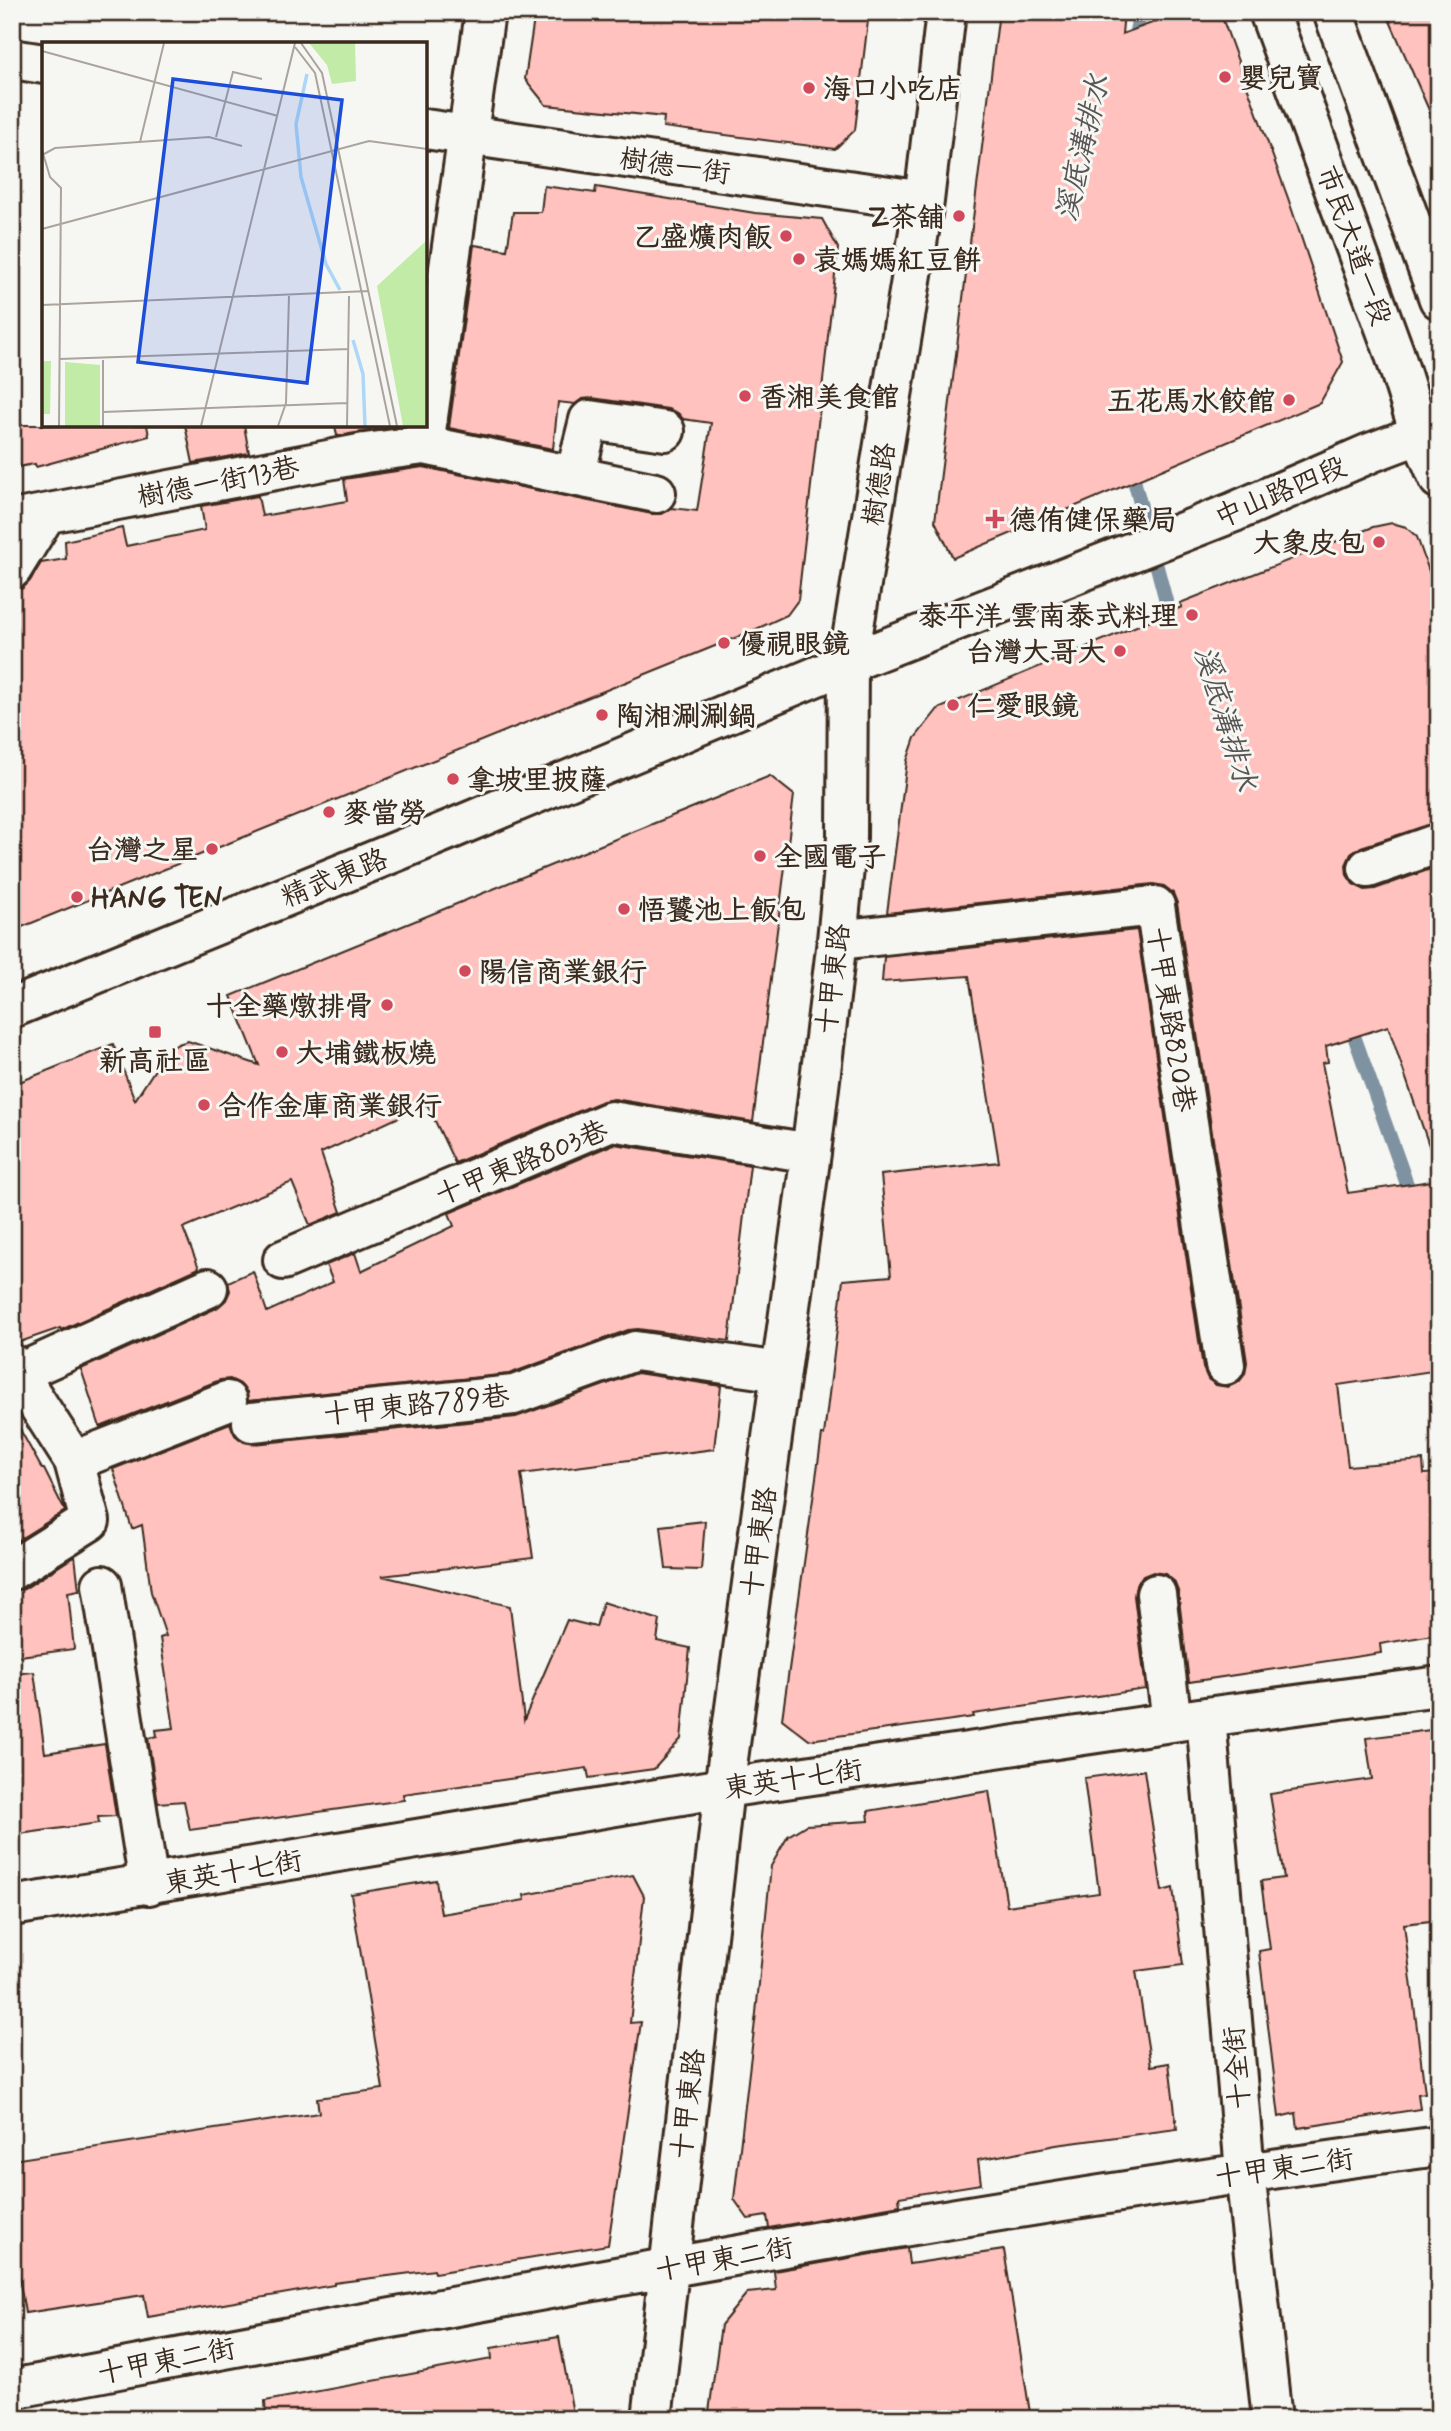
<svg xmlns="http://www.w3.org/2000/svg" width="1451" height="2431" viewBox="0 0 1451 2431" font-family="Mynerve,'LXGW WenKai TC',sans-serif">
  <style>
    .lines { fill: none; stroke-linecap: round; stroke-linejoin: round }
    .stream { stroke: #7f92a1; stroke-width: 14 }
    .building { fill: #ffc2be; stroke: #3b2a1e; stroke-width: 2 }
    .minor-casing { stroke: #3b2a1e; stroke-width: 44 }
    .minor { stroke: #f6f6f2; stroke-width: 38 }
    .poi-dot { fill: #d1495b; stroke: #f6f6f2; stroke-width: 2.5 }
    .labels { text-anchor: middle; stroke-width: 6; stroke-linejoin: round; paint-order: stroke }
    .poi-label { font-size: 28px; font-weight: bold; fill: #3b2a1e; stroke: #f6f6f2; text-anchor: start }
    .street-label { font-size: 28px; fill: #3b2a1e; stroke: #f6f6f2 }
    .water-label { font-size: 30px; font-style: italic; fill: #585554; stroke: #f6f6f2 }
    .inset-river { fill: none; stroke: #add7f8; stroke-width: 3.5 }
    .inset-road { fill: none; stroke: #aba49d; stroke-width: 2 }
    .view { fill: #1d4ed8; fill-opacity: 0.15; stroke: #1d4ed8; stroke-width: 3.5 }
    .inset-edge { fill: none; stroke: #3b2a1e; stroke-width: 3.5 }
  </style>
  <rect width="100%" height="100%" fill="#f6f6f2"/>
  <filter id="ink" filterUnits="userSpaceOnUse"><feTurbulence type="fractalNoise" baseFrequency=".0143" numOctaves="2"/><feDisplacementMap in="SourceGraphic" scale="14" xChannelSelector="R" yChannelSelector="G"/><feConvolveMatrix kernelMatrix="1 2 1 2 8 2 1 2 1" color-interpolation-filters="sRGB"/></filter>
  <g filter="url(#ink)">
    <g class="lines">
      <!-- stream -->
      <path class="stream" d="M1133 45 1140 12
        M1130 465 1174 631
        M1348 1019 1413 1201"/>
    </g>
    <!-- building -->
    <path class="building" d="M535 12H869L855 130 835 149 663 127 664 117 546 105 525 79Z
      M999 12H1124L1122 34 1182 12H1220L1288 198 1343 362 1320 403 953 558 935 521Z
      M1386 12H1439V133Z
      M544 186 595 193 596 187 755 213 822 219 838 248 798 600 787 615 752 631 12 931V593L23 588 30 581 41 563 66 559 65 541 122 528 126 546 205 530 201 506 258 496 262 516 347 501 344 479 423 467 652 514H662L672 508 697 511 711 423 683 419 678 413 668 409 592 398 582 399 575 404 558 402 553 449 449 428 474 245 507 250 513 212H541Z
      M12 425H147L149 436 36 467 35 464 12 468Z
      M185 425H244L249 453 193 463Z
      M335 425H405L337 436Z
      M1392 523 1406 527 1417 537 1439 600V822L1361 847 1351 854 1346 865 1347 875 1353 884 1365 890 1375 889 1439 866V1156L1433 1157 1388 1026 1326 1046 1328 1062 1322 1063 1348 1193 1439 1180V1370L1338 1385 1348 1466 1423 1460 1424 1474 1439 1473V1634L1380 1644 1381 1653 1189 1682 1178 1591 1174 1581 1165 1574 1153 1572 1143 1576 1136 1585 1134 1596 1146 1689 973 1714 974 1717 809 1740 782 1719 822 1435H824L843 1280 891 1276 881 1175 999 1162 969 976 882 982 884 957 1137 930 1203 1368 1208 1379 1216 1385 1228 1387 1239 1382 1245 1374 1247 1362 1177 903 1173 893 1164 886 1153 884 887 913 907 761 915 738 938 709 1182 607 1180 603 1373 527Z
      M770 776 794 795 753 1122 614 1099 603 1101 455 1163 427 1104 321 1153 341 1212 310 1225 292 1182 183 1228 199 1268 61 1330 60 1328 17 1343 12 1342V1085L113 1044 135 1100 167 1051 178 1044 188 1041 259 1065 231 996Z
      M614 1144 750 1165 729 1341 638 1329 628 1330 509 1374 248 1401 247 1392 240 1384 230 1379 220 1380 100 1427 81 1369 217 1308 226 1300 230 1291 228 1282 253 1271 267 1312 333 1282 326 1265 355 1253 361 1271 454 1226 449 1213Z
      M637 1373 721 1386 714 1449 521 1474 533 1558 382 1576 510 1606 524 1720 567 1620 596 1627 603 1602 660 1620 657 1641 690 1648 681 1739 654 1769 589 1778 587 1768 403 1794 404 1800 190 1830 184 1801 158 1803 148 1738 157 1736 156 1730 174 1728 160 1638 166 1636 151 1592 142 1525 132 1529 113 1469 230 1423 235 1435 244 1442 254 1444 516 1417Z
      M12 1415 42 1469H44L65 1511 12 1544Z
      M705 1521 701 1570 666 1569 661 1526Z
      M75 1556 79 1590 68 1592 74 1649 12 1657V1592L24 1589Z
      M34 1672 45 1753 105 1744 116 1816 98 1817 99 1823 12 1835V1674Z
      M1439 1729V1920L1404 1924 1425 2093 1418 2094 1420 2109 1298 2128 1296 2113 1279 2117 1259 1951 1270 1949 1261 1881 1284 1878 1270 1794 1372 1779 1366 1738Z
      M1144 1770 1162 1891 1173 1888 1183 1965 1136 1971 1151 2066 1169 2063 1177 2129 1056 2145 978 2160 981 2184 899 2197 900 2205 769 2228 767 2216 748 2219 734 2199 756 2013 771 1866 788 1836 806 1825 869 1821 868 1811 989 1791 1007 1906 1099 1893 1084 1778Z
      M633 1875 644 1896 630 2023 641 2022 608 2245 435 2273 434 2270 334 2283V2285L148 2317 144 2295 25 2313 12 2235V2160L319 2113 317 2098 383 2089 351 1894 436 1880 441 1914 525 1900 524 1895Z
      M907 2248 909 2264 1004 2250 1031 2419H708L721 2325 747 2293 776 2290 774 2271Z
      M559 2337 574 2419H266L265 2401 492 2359 491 2348Z"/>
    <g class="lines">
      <defs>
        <path id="minor" d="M1269 12 1394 352 1420 434 1439 479
          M1333 12 1439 299
          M12 59 44 64
          M425 129 924 201
          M424 445 485 12
          M575 476 589 420 665 431
          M12 520 365 453 424 445 656 493
          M12 569 46 514
          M1368 868 1439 843
          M837 940 1155 906 1225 1365
          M12 1008 454 828 848 663 1234 512 1370 453 1439 427
          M283 1260 611 1121 811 1153
          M12 1364 74 1461 90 1521 12 1570
          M19 1373 208 1288
          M252 1422 514 1395 635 1351 781 1372
          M74 1461 227 1401
          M102 1585 149 1885
          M1156 1594 1172 1722
          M1206 1717 1245 2172 1272 2419
          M12 1906 724 1788 1206 1717 1439 1686
          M12 2389C486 2300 960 2209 1439 2146
          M652 2419 724 1788 811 1153 837 940 847 837 848 663 924 201 946 12"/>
      </defs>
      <!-- minor casing -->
      <use href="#minor" class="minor-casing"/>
      <!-- minor -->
      <use href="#minor" class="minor"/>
    </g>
  </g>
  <!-- markers -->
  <g class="poi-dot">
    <circle cx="1225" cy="77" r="7"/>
    <circle cx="809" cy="88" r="7"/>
    <circle cx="959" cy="216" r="7"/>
    <circle cx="786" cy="236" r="7"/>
    <circle cx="799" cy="259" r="7"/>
    <circle cx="745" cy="396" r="7"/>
    <circle cx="1289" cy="400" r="7"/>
    <path d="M991.5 508.5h7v7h7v7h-7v7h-7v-7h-7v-7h7z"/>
    <circle cx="1379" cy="542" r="7"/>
    <circle cx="1192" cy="615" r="7"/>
    <circle cx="724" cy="643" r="7"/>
    <circle cx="1120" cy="651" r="7"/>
    <circle cx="953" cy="705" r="7"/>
    <circle cx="602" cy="715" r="7"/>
    <circle cx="453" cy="779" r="7"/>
    <circle cx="329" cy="812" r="7"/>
    <circle cx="212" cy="849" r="7"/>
    <circle cx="760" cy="856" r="7"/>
    <circle cx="77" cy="897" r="7"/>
    <circle cx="624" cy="909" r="7"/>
    <circle cx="465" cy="971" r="7"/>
    <circle cx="387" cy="1005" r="7"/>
    <rect x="148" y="1025" width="14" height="14" rx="3.5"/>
    <circle cx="282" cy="1052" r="7"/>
    <circle cx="204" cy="1105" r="7"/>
  </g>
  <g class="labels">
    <!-- poi labels -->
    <g class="poi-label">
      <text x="1239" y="87">嬰兒寶</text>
      <text x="823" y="98">海口小吃店</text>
      <text x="945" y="226" text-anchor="end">Z茶舖</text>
      <text x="772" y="246" text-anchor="end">乙盛爌肉飯</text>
      <text x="813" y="269">袁媽媽紅豆餅</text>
      <text x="759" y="406">香湘美食館</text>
      <text x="1275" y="410" text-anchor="end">五花馬水餃館</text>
      <text x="1009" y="529">德侑健保藥局</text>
      <text x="1365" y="552" text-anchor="end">大象皮包</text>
      <text x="1178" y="625" text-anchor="end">泰平洋 雲南泰式料理</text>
      <text x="738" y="653">優視眼鏡</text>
      <text x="1106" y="661" text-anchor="end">台灣大哥大</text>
      <text x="967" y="715">仁愛眼鏡</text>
      <text x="616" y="725">陶湘涮涮鍋</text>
      <text x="467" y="789">拿坡里披薩</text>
      <text x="343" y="822">麥當勞</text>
      <text x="198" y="859" text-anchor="end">台灣之星</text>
      <text x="774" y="866">全國電子</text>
      <text x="91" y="907">HANG TEN</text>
      <text x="638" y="919">悟饕池上飯包</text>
      <text x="479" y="981">陽信商業銀行</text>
      <text x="373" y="1015" text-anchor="end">十全藥燉排骨</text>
      <text x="296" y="1062">大埔鐵板燒</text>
      <text x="155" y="1070" text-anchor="middle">新高社區</text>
      <text x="218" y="1115">合作金庫商業銀行</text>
    </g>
    <!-- street labels -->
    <g class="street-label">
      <text transform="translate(675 165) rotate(8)" y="10">樹德一街</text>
      <text transform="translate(1355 245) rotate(70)" y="10">市民大道一段</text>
      <text transform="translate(218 481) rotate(-11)" y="10">樹德一街13巷</text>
      <text transform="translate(878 484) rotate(-81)" y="10">樹德路</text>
      <text transform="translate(1280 491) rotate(-23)" y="10">中山路四段</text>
      <text transform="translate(334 877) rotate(-22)" y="10">精武東路</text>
      <text transform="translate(832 979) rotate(-83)" y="10">十甲東路</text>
      <text transform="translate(1172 1019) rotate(81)" y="10">十甲東路820巷</text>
      <text transform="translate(521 1162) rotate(-22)" y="10">十甲東路803巷</text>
      <text transform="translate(416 1404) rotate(-6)" y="10">十甲東路789巷</text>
      <text transform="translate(758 1542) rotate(-82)" y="10">十甲東路</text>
      <text transform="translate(793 1778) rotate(-8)" y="10">東英十七街</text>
      <text transform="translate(233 1871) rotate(-10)" y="10">東英十七街</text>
      <text transform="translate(1236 2068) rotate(-95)" y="10">十全街</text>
      <text transform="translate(687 2104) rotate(-83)" y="10">十甲東路</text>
      <text transform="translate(1284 2167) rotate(-8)" y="10">十甲東二街</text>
      <text transform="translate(724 2258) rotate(-10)" y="10">十甲東二街</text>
      <text transform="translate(166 2360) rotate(-11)" y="10">十甲東二街</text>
    </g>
    <!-- water labels -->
    <g class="water-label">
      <text transform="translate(1082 148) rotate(-77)" y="10">溪底溝排水</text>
      <text transform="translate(1226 718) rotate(73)" y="10">溪底溝排水</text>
    </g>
  </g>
  <!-- overview -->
  <g transform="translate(42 42)">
    <rect width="385" height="385" fill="#f6f6f2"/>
    <path d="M267 1H313L314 39 290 42 285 23ZM385 198V384H361L335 244ZM0 319H9L8 372H0ZM23 320 58 323V384H23Z" fill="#c2eba7"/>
    <path class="inset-river" d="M265 32 254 82 259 135 284 222 298 248M311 298 321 332 323 384"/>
    <path class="inset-road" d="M259 1 280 31 355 384M253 5 273 31 348 384M0 9 236 74M174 95 191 30 220 37M98 100 122 1M0 108 8 135 19 146 17 384M2 112 13 106 167 95 200 104M0 187 327 99 385 107M0 263 326 249M17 317 307 307M61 318V384M61 370 305 361M159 384 253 1M236 384 244 361 247 254M305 384 307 254"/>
    <path class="view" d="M131 37 300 58 265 341 96 320Z"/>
    <rect width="385" height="385" class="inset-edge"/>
  </g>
  <!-- margin -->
  <rect width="1451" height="2431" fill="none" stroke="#f6f6f2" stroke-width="42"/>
  <rect x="21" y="21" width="1409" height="2389" fill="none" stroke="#3b2a1e" stroke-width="2.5" filter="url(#ink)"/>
</svg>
